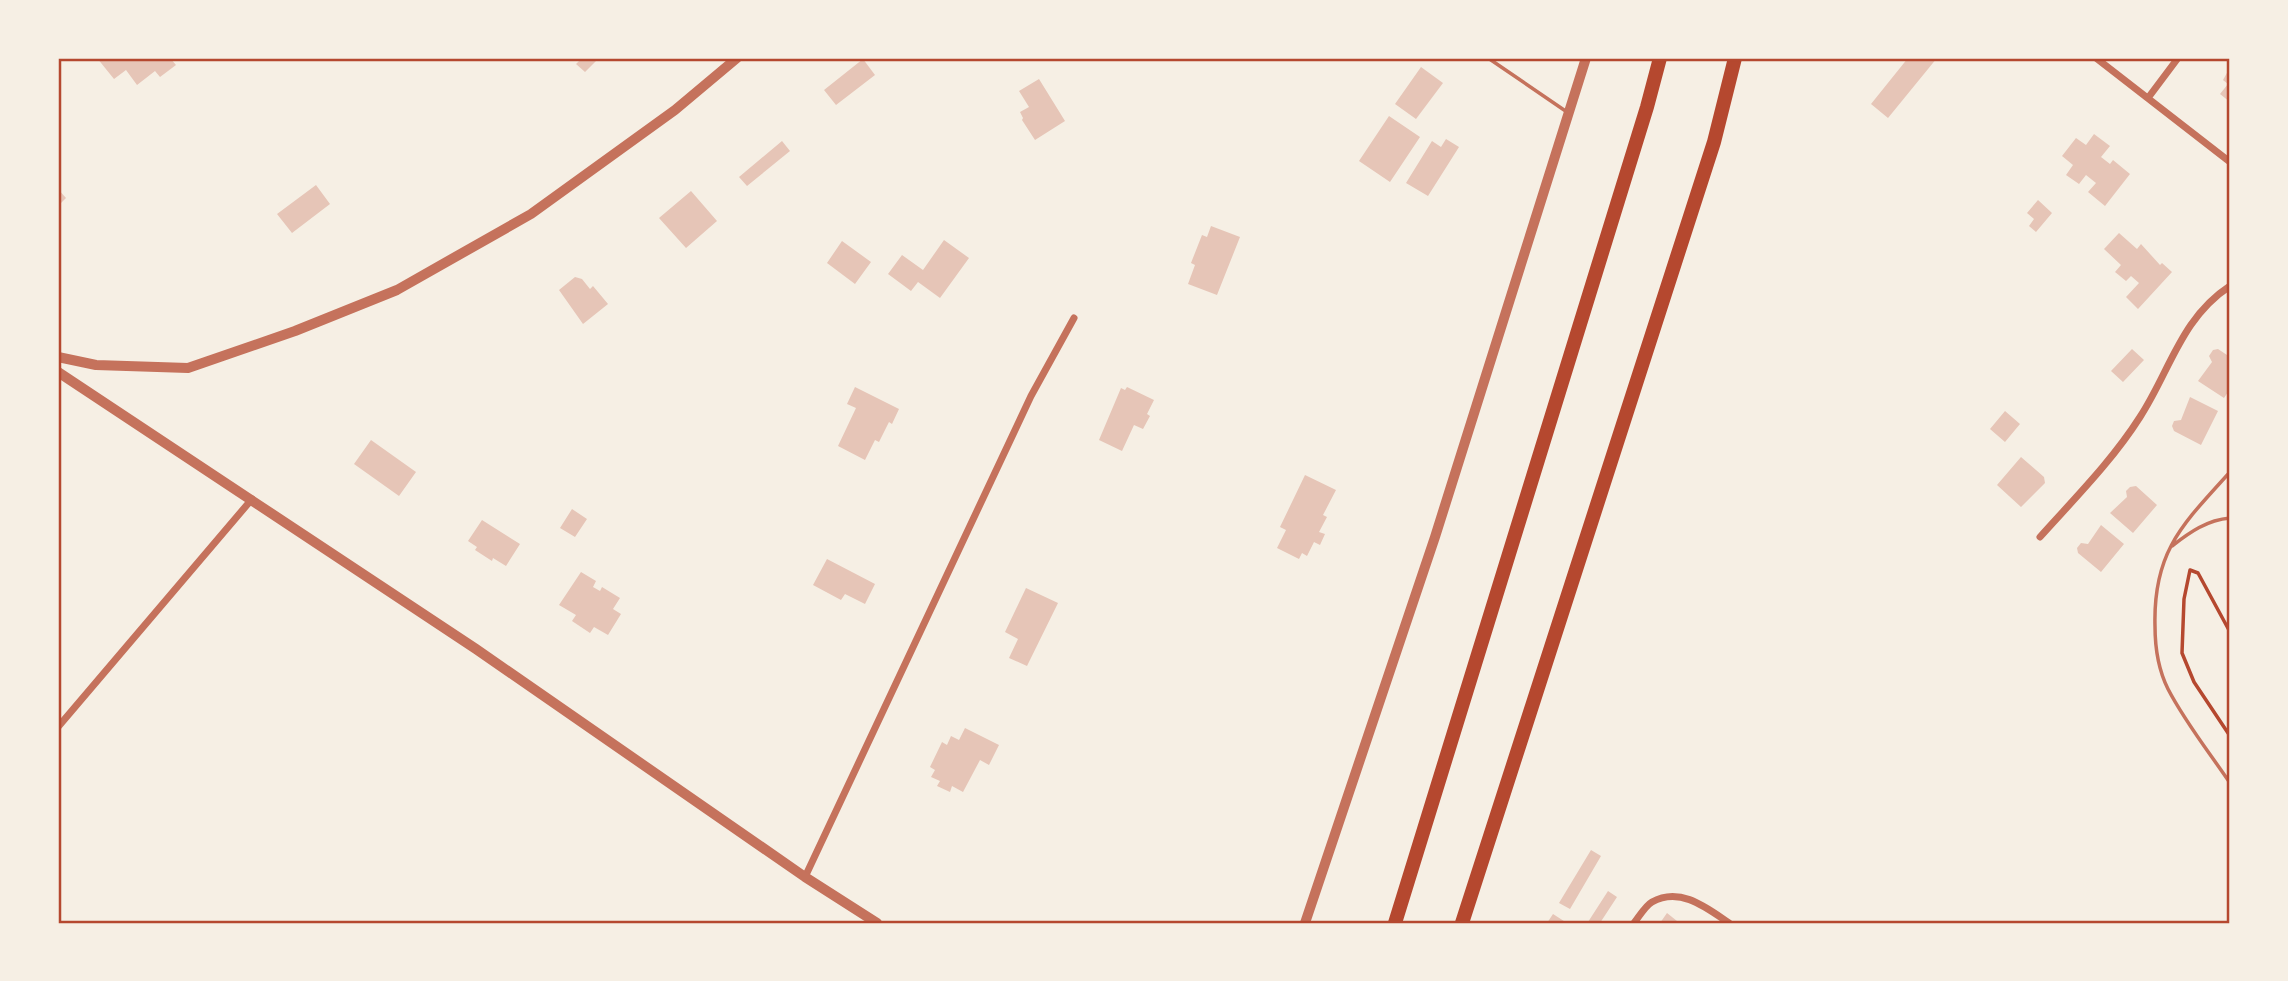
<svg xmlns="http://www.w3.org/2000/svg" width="2288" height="981" viewBox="0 0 2288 981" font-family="Ubuntu,sans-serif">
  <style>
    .building { fill: #e6c5b7 }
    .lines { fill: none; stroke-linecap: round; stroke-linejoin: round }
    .path { stroke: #b5482f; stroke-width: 3.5 }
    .service { stroke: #c5725c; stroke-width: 3.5 }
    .minor { stroke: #c5725c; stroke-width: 7 }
    .tertiary { stroke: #c5725c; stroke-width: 10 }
    .motorway { stroke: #b5482f; stroke-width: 14 }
    .neatline { fill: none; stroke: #b5482f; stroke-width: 2.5 }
  </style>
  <rect width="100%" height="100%" fill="#f6efe4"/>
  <!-- building -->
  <path class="building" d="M97 58H124L126 61 130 58H170L176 65 160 77 155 71 137 85 126 70 114 79Z
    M582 58H599L585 72 576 64Z
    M1908 58H1937L1888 118 1871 104Z
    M863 59 875 75 836 105 824 90Z
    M1421 67 1443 83 1416 119 1395 104Z
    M2228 71H2230V102L2220 94 2228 84 2223 80Z
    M1039 79 1065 121 1035 140 1022 120 1023 118 1020 112 1029 107 1019 91Z
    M1389 116 1420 137 1390 182 1359 161Z
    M2094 134 2110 146 2101 157 2110 164 2113 160 2130 174 2105 206 2088 192 2096 183 2086 175 2079 184 2066 175 2073 165 2062 156 2076 138 2086 145Z
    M1446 139 1459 147 1428 196 1406 183 1432 141 1441 147Z
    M782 141 790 151 747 186 739 177Z
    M316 185 330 204 292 233 277 214Z
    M58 189 66 198 58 206Z
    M691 191 717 221 686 248 659 218Z
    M2038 200 2052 213 2036 232 2029 226 2034 219 2027 213Z
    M1211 226 1240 237 1217 295 1188 284 1195 265 1191 263 1202 235 1207 237Z
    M2119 233 2137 249 2141 244 2160 265 2162 263 2172 272 2138 309 2126 297 2139 283 2131 276 2126 281 2115 272 2121 265 2104 249Z
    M944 240 969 258 940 298 918 282 911 291 888 274 902 255 923 270Z
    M842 241 871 262 855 284 827 263Z
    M575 277 582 279 590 289 593 286 608 304 583 324 559 290Z
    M2132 349 2144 360 2123 382 2111 371Z
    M2218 349 2230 357V389L2224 398 2198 381 2212 362 2209 356 2213 350Z
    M855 387 899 409 892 424 889 422 879 442 875 440 865 460 838 446 856 408 847 404Z
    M1127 387 1154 400 1147 414 1150 416 1143 429 1134 425 1122 451 1099 440 1121 388 1125 390Z
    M2190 397 2218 411 2201 445 2174 431 2172 426 2174 421 2181 420Z
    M2005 411 2020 424 2005 442 1990 429Z
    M371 440 416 472 399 496 354 464Z
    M2021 457 2044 477 2045 483 2021 507 1997 485Z
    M1305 475 1336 490 1323 515 1327 517 1319 532 1325 534 1320 545 1314 542 1307 556 1302 553 1299 559 1277 548 1286 530 1280 527Z
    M2136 486 2157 505 2133 533 2110 513 2127 497 2126 491 2130 487Z
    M572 509 587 519 575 537 560 528Z
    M482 520 520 544 506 566 493 558 492 561 475 550 477 547 468 541Z
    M2101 525 2124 544 2101 572 2078 553 2077 548 2081 543 2088 544Z
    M827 559 875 584 865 604 845 594 841 600 813 585Z
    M581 572 596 581 593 587 600 591 602 587 620 598 613 609 621 614 608 635 594 627 590 633 572 621 576 615 559 605Z
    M1026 588 1058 603 1027 666 1009 658 1018 639 1005 632Z
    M965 728 999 745 989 765 980 760 963 792 952 786 950 792 937 786 940 781 931 777 935 770 930 767 942 742 947 745 951 736 959 740Z
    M1591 850 1601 856 1570 909 1559 903Z
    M1608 891 1617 897 1600 923H1591L1588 922Z
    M1667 913 1677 921 1675 923H1660Z
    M1553 914 1567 923H1547Z"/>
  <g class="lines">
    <!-- path -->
    <path class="path" d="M2230 632 2198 573 2190 570 2184 599 2182 653 2194 682 2230 736"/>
    <!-- service -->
    <path class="service" d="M1488 58 1567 112
      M2230 472C2183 524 2153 551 2155 626 2155 648 2158 669 2168 689 2185 722 2209 752 2230 783
      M2172 546C2190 532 2207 520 2230 518"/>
    <!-- minor -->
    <path class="minor" d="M2096 58 2230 162
      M2148 98 2178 58
      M2040 537C2075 498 2112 461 2140 417 2170 371 2181 318 2230 286
      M58 727 252 499
      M805 877 1031 396 1074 318
      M1634 923C1639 917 1645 906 1652 902 1680 886 1707 908 1729 923"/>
    <!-- tertiary -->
    <path class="tertiary" d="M58 357 96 365 188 368 295 331 397 290 531 214 675 110 737 58
      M58 372 476 649 805 877 877 923
      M1305 923 1435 537 1586 58"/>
    <!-- motorway -->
    <path class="motorway" d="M1395 923 1647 107 1660 58
      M1462 923 1714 142 1735 58"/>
  </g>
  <!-- border -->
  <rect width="2288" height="981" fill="none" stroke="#f6efe4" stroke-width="119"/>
  <rect x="60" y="60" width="2168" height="862" class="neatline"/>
</svg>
